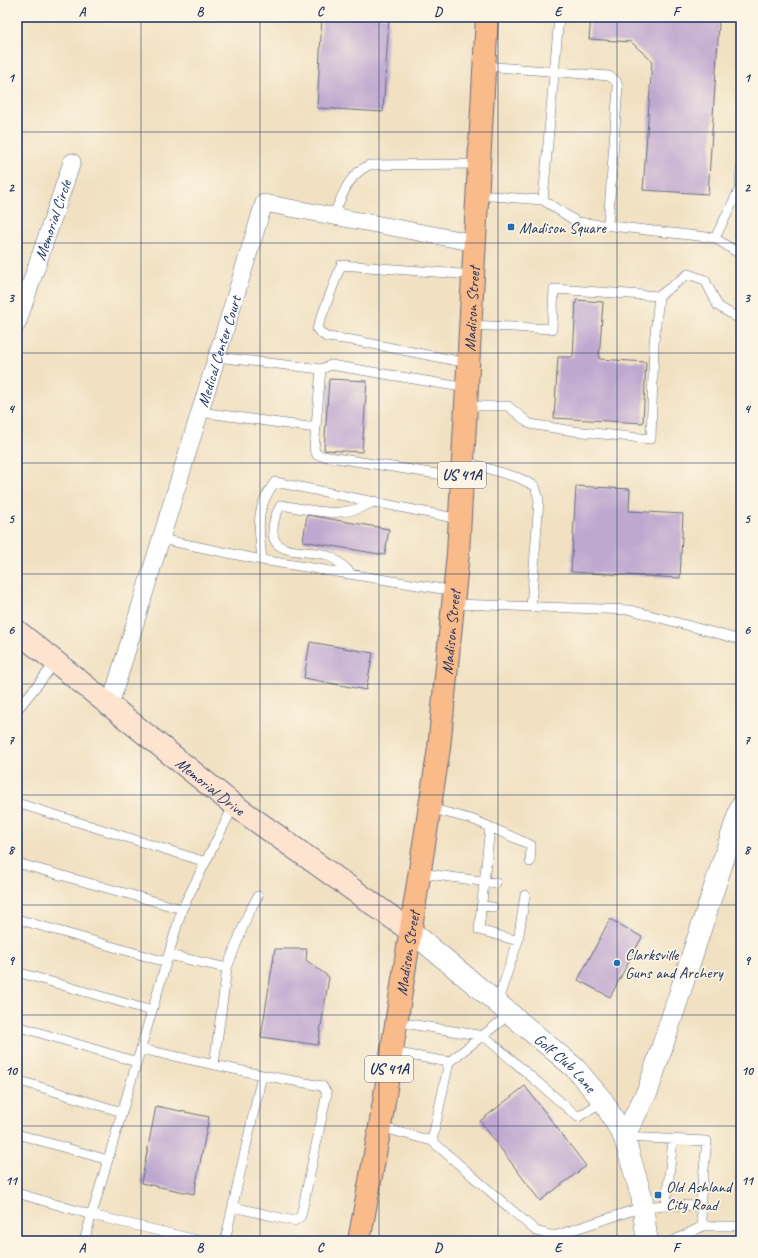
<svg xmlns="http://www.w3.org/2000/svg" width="758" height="1258" viewBox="0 0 758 1258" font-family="Caveat,sans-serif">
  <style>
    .building { fill: #bfa8d0 }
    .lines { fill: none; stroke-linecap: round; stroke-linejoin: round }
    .service-casing { stroke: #666d81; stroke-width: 10 }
    .minor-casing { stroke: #666d81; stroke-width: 18 }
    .tertiary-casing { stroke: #666d81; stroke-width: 22 }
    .secondary-casing { stroke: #666d81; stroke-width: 24 }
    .primary-casing { stroke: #666d81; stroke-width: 24 }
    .service { stroke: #fff; stroke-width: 9 }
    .minor { stroke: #fff; stroke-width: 17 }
    .tertiary { stroke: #fff; stroke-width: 21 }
    .secondary { stroke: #fde4d1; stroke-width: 22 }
    .primary { stroke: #fabb8b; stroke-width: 22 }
    .grid { fill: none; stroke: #1b2f5e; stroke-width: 1; stroke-opacity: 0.55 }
    .poi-dot { fill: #1f6fb2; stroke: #fcf5e5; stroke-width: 1.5 }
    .labels { text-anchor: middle; stroke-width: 3.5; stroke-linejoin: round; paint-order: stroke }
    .shield { fill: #fcf5e5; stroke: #5e6a86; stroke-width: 1 }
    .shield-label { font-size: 15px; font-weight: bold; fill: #1b2f5e }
    .street-label { font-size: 16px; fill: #1b2f5e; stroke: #fcf5e5 }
    .poi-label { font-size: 16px; fill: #1b2f5e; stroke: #fcf5e5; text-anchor: start }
    .neatline { fill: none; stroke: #1b2f5e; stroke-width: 1.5 }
    .grid-label { font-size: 13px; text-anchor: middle; font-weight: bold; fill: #1b2f5e }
  </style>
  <rect width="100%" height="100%" fill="#fcf5e5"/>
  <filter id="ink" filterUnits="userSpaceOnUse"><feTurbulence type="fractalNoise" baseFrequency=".025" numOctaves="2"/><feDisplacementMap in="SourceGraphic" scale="8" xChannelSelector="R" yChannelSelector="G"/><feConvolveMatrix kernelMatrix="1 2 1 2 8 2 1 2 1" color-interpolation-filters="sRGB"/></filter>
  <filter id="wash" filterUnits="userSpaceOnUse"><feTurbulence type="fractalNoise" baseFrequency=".012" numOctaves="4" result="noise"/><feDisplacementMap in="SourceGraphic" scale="16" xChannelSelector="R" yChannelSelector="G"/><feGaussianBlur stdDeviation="0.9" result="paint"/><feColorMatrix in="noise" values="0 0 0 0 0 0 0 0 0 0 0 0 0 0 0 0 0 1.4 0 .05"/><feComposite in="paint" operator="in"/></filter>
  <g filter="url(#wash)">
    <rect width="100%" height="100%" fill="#f1e1c2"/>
    <g id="blocks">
      <!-- building -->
      <path class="building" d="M322 17H389L383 112 317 108Z
        M591 17H714L719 24 708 194 643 190 652 61 631 42 589 39Z
        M576 300 603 302 599 359 646 362 643 423 554 418 558 357H573Z
        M329 379 367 381 362 452 324 450Z
        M576 486 630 489 629 511 683 514 680 578 571 572Z
        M307 515 389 529 385 555 303 541Z
        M310 642 373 653 366 690 304 678Z
        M610 919 642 937 610 997 578 980Z
        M275 949H307L306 960 329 977 318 1045 261 1037Z
        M525 1086 586 1166 540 1201 480 1121Z
        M156 1106 209 1117 194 1194 141 1183Z"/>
    </g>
  </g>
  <g filter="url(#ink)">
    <use href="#blocks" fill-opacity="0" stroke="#666d81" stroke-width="1"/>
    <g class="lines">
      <defs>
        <path id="service" d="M484 66 609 76 616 81 618 87 608 225
          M478 195 543 200 577 222 715 238 741 255
          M543 200 559 17
          M333 216C343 195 347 176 369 165L479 164
          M715 238 740 188 741 169
          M471 325 552 329 554 289 659 296 688 274 705 280 718 306 741 320
          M216 357 321 369
          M468 363 352 340 326 337 317 329 341 265 474 275
          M466 406H508L530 424 573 431 651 439 654 343 659 296
          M200 412 316 428
          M463 461 519 478 535 486 539 500 531 607
          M462 478 317 455 314 449 321 369 331 365 467 388
          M161 539 262 560
          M353 575C343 566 335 557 323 554 306 550 272 556 273 531 273 520 276 514 281 505 317 511 342 520 375 501
          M455 591 262 560C259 528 254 510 275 482L459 519
          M454 604 631 610 741 640
          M17 710 56 662
          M17 803 206 862
          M430 808 474 820 531 845 530 862
          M490 827 479 930 518 941
          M17 863 182 909
          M420 873 496 883
          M481 906 493 907
          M17 919 166 962
          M169 955 227 968
          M17 972 152 1011
          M497 1003 518 941 525 895
          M397 1022 484 1036 578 1117 603 1101
          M17 1026 137 1062
          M141 1049 262 1075 225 1241
          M392 1052 449 1062
          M214 1065 227 968 248 914 258 896
          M17 1080 122 1112
          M380 1127 432 1141 536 1231 554 1236 643 1207 666 1205 700 1206
          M17 1134 108 1160
          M624 1137 707 1141 700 1206 703 1226
          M432 1141 449 1062 510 1014
          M17 1193 92 1215 201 1241
          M666 1205 673 1139
          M233 1207 294 1221 301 1216 327 1093 322 1086 262 1075
          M84 1241 182 909 234 805
          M673 1241 703 1226H741"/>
        <g id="minor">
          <path id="s1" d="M17 324 72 162"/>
          <path id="s2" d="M110 705 264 203 476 243"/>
        </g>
        <g id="tertiary">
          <path id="s3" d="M411 931 575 1068 603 1101 624 1137 642 1198 647 1241"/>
          <path d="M624 1137 648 1090 741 806"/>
        </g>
        <g id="secondary">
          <path id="s4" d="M17 631 234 805 411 931"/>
        </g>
        <g id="primary">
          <path id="s5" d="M359 1241 380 1127 439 748 458 553 487 17"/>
        </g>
      </defs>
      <!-- service casing -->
      <use href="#service" class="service-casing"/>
      <!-- minor casing -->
      <use href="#minor" class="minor-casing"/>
      <!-- tertiary casing -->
      <use href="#tertiary" class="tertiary-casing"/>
      <!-- secondary casing -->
      <use href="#secondary" class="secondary-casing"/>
      <!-- primary casing -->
      <use href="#primary" class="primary-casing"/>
      <!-- service -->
      <use href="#service" class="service"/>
      <!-- minor -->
      <use href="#minor" class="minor"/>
      <!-- tertiary -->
      <use href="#tertiary" class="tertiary"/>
      <!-- secondary -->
      <use href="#secondary" class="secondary"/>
      <!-- primary -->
      <use href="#primary" class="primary"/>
    </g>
  </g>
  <!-- grid -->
  <path class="grid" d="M141 17V1241M260 17V1241M379 17V1241M498 17V1241M617 17V1241M17 132H741M17 243H741M17 353H741M17 463H741M17 574H741M17 684H741M17 795H741M17 905H741M17 1015H741M17 1126H741"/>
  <!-- markers -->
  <g class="poi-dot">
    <rect x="507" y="223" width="8" height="8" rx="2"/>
    <circle cx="617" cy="963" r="4"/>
    <rect x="654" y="1191" width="8" height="8" rx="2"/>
  </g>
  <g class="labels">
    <!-- shield labels -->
    <g class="shield">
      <rect x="438" y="462" width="48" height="26" rx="3"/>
      <rect x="365" y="1056" width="48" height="26" rx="3"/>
    </g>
    <g class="shield-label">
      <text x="462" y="480">US 41A</text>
      <text x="389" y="1074">US 41A</text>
    </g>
    <!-- street labels -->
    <g class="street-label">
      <text dy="6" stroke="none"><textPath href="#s1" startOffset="110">Memorial Circle</textPath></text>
      <text dy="6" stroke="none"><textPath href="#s5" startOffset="940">Madison Street</textPath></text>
      <text dy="6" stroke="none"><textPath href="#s2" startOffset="370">Medical Center Court</textPath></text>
      <text dy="6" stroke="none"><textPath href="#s5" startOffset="616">Madison Street</textPath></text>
      <text dy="6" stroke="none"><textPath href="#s4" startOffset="248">Memorial Drive</textPath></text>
      <text dy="6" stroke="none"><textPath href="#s5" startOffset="292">Madison Street</textPath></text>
      <text dy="6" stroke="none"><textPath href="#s3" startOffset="203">Golf Club Lane</textPath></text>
    </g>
    <!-- poi labels -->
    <g class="poi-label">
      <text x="519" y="233">Madison Square</text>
      <text x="625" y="960">Clarksville<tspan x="625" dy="18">Guns and Archery</tspan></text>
      <text x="666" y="1192">Old Ashland<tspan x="666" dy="18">City Road</tspan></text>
    </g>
  </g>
  <!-- margin -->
  <rect width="758" height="1258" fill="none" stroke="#fcf5e5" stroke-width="44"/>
  <rect x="22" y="22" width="714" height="1214" class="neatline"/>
  <g class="grid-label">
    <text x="82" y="16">A</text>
    <text x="200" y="16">B</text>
    <text x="320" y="16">C</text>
    <text x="438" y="16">D</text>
    <text x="558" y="16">E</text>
    <text x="676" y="16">F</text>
    <text x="11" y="82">1</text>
    <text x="747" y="82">1</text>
    <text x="11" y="192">2</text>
    <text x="747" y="192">2</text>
    <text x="11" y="302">3</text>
    <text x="747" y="302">3</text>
    <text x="11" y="413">4</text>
    <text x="747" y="413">4</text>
    <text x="11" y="523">5</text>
    <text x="747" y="523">5</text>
    <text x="11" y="634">6</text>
    <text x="747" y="634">6</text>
    <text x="11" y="744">7</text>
    <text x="747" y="744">7</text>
    <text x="11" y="854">8</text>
    <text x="747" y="854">8</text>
    <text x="11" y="965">9</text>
    <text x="747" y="965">9</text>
    <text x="11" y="1075">10</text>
    <text x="747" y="1075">10</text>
    <text x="11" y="1185">11</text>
    <text x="747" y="1185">11</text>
    <text x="82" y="1252">A</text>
    <text x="200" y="1252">B</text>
    <text x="320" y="1252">C</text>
    <text x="438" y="1252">D</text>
    <text x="558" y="1252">E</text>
    <text x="676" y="1252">F</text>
  </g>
</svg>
